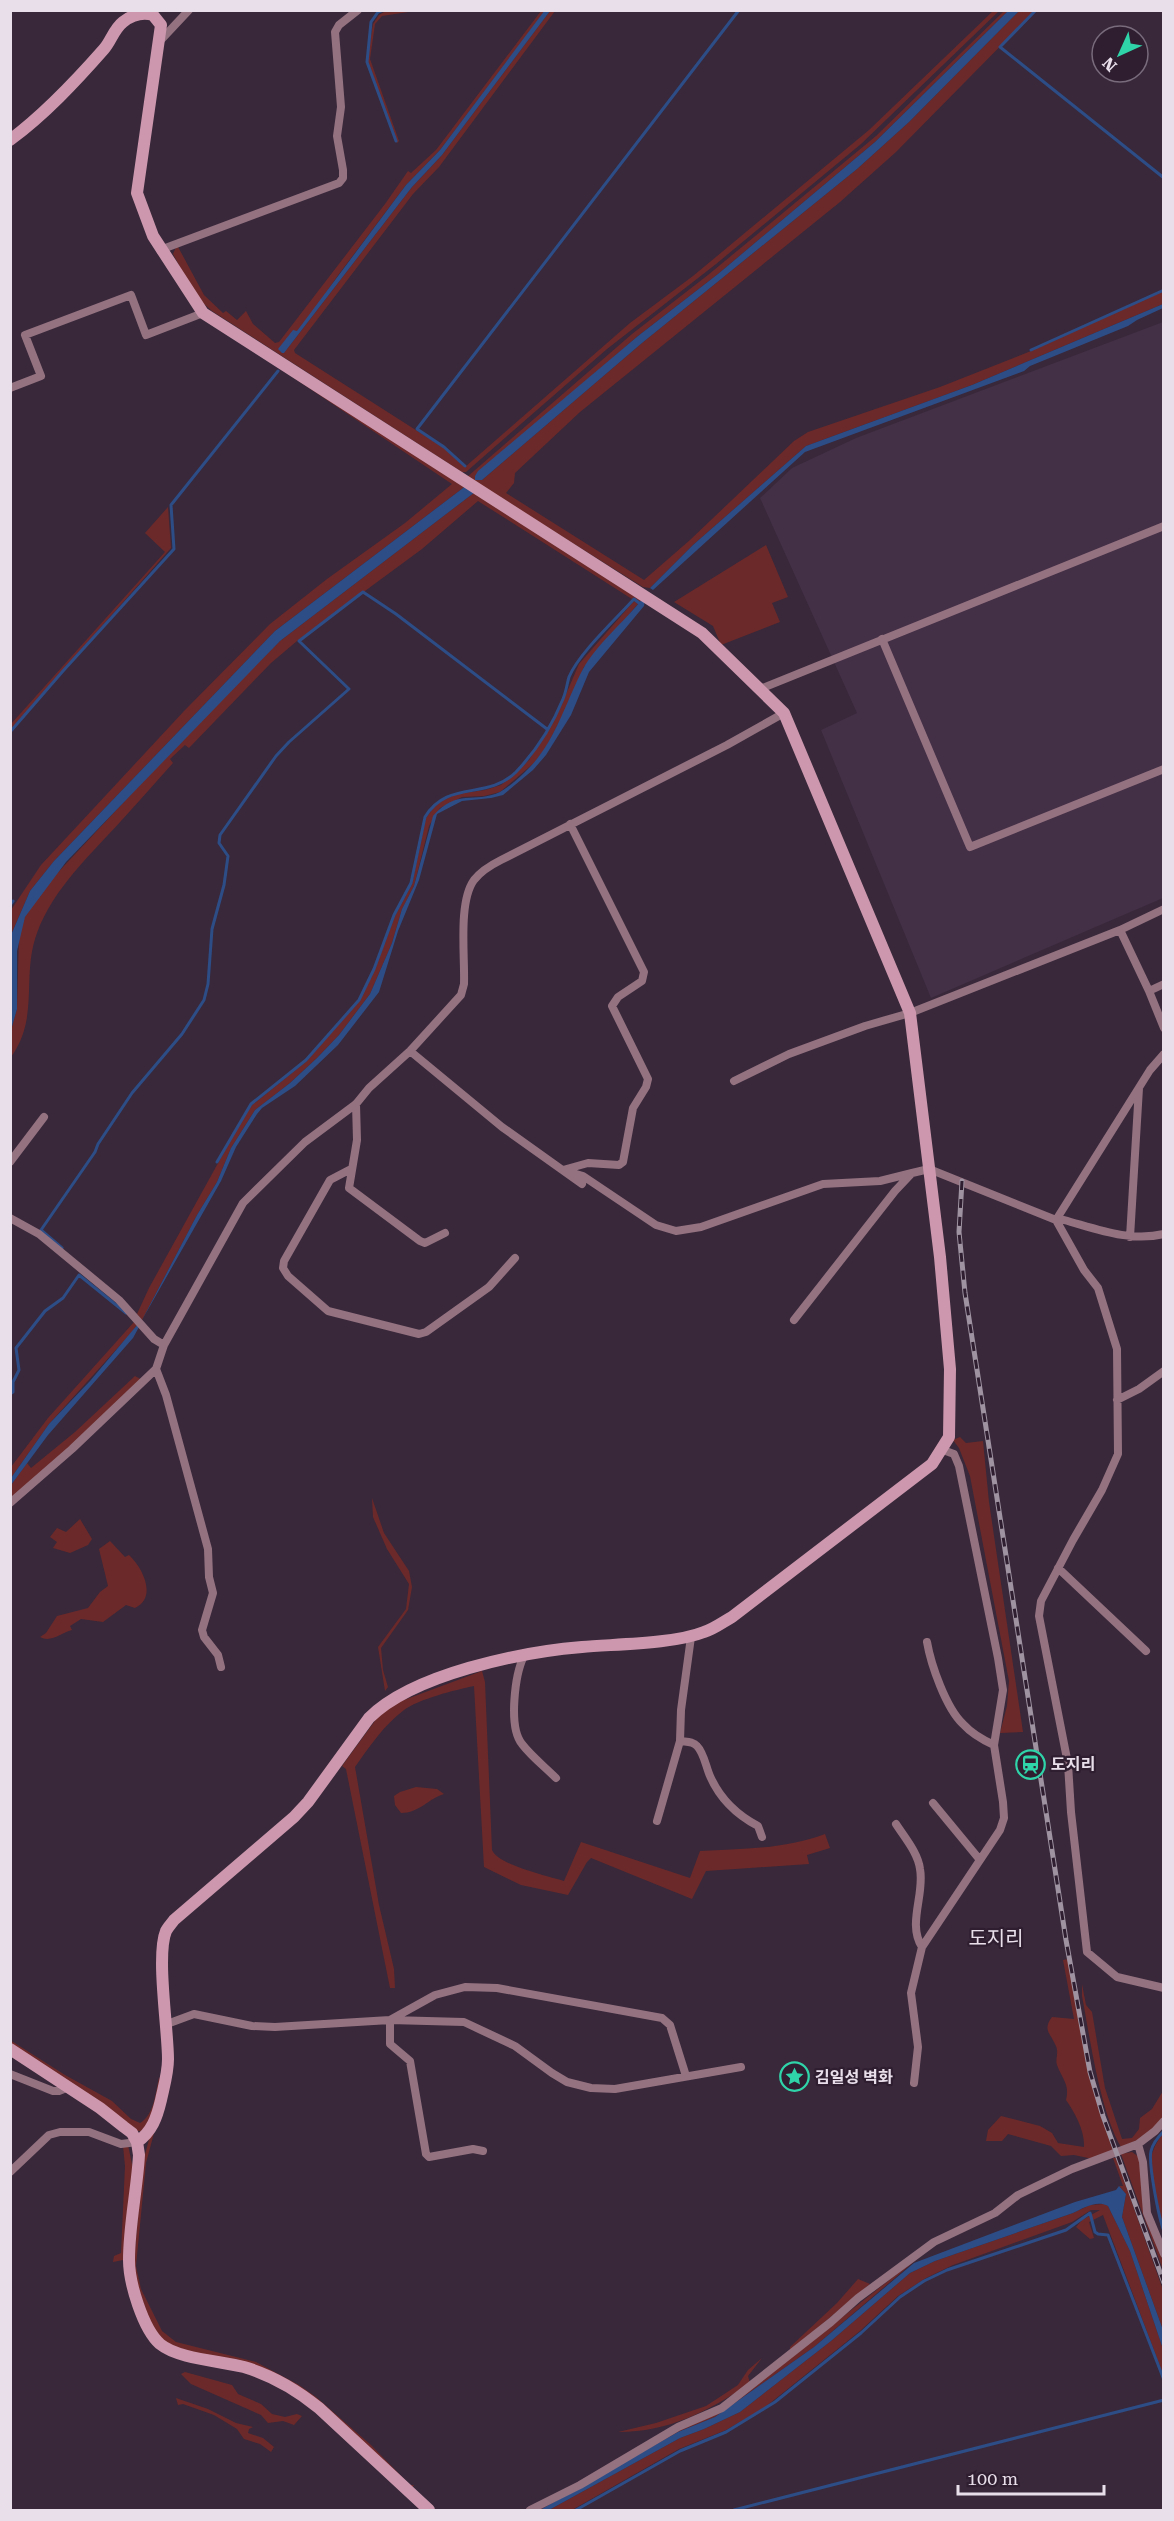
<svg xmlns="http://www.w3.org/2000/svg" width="1174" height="2521" viewBox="0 0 1174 2521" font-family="'Roboto Serif','Noto Sans KR',serif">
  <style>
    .built { fill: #432f46 }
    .green { fill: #6c2929 }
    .water { fill: #2d4d87 }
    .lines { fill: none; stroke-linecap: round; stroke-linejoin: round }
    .stream { stroke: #2d4d87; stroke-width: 3 }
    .street { stroke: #947280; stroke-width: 8 }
    .secondary { stroke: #cd98ae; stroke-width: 12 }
    .rail-casing { stroke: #9f92a1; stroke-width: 5 }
    .rail { stroke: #2e1e30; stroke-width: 3; stroke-dasharray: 9; stroke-linecap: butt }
    .labels { text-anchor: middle; stroke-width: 4.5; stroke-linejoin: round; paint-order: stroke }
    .poi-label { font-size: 16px; font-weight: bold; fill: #e9dfeb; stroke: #2e1e30; text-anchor: start }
    .quarter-label { font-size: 20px; fill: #e9dfeb; stroke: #2e1e30 }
  </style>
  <rect width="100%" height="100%" fill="#38283a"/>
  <!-- built -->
  <path class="built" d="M1163 322V898L931 998 821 730 857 713 760 498 792 468 856 438Z"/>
  <!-- green -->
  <path class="green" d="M386 11H415L382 16 375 24 370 59 399 141 397 143 367 60 373 24 379 15Z
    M541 11H545L440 150 406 185 339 274 284 353 412 187 442 155 550 11H555L439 167 413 194 294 350 295 353 444 448 465 467 630 323 693 276 869 130 993 11H999L861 144 716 264 607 349 466 472H462L212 311 196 297 173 254 177 245 204 295 223 313 226 311 237 320 246 311 253 324 275 343 279 342 385 204 408 171 411 173 436 150Z
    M1004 11H1008L875 142 718 274 638 336 475 476 482 480 642 343 857 169 909 122 1019 11H1035L896 152 840 202 580 412 515 473 514 483 506 493 644 580 690 540 794 441 808 432 940 387 1031 351 1163 291V304L972 385 806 446 693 545 650 588 643 587 467 477 632 334 708 275 876 136Z
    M276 366 467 485 275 631 54 861 30 891 11 935V910L41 865 185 710 270 624 327 579 405 523 452 484Z
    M475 492 643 598 640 602 634 598 632 599 478 501 422 549 297 641 271 663 189 748 185 745 170 759 173 763C156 782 139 801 121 821 90 855 53 889 37 933 21 976 40 1017 11 1057V1030L17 1009 19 934 25 916 49 882 209 711 280 641Z
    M168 507 171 548 11 729V724L165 552 145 533Z
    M766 545 788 597 772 603 780 622 721 645 713 626 674 602Z
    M634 601 638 604 584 667 569 704 545 749 534 763 500 792 484 796 462 797 440 808 429 826 414 886 402 909 392 943 370 994 339 1035 317 1058 290 1083 255 1110 231 1148 217 1182 197 1215 142 1320 137 1314 149 1288 243 1118 252 1105 307 1061 359 1001 375 969 395 916 412 884 426 818 431 811 438 803 456 794 485 790 501 785 529 760 560 708 579 664Z
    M134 1322 137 1325 132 1332 49 1424 11 1478V1467L48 1418Z
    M135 1376 142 1380 82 1436 11 1498V1485L27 1463 31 1468 75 1432Z
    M960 1437 966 1443 983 1441 989 1502 1023 1732 1000 1733 1007 1706 1009 1681 970 1476 959 1448 953 1440Z
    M372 1498 384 1533 409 1571 412 1587 408 1610 381 1648 383 1670 388 1687 385 1691 378 1647 406 1609 409 1584 387 1549 373 1517Z
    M80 1519 92 1539 88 1545 70 1553 53 1548 57 1542 50 1537 57 1528 66 1532Z
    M110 1541 125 1557 129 1555C142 1567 158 1597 135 1608L126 1605 103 1622 81 1619 70 1626 72 1630C61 1633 51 1643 40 1637L46 1633 57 1616 88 1608 100 1592 108 1586 99 1549Z
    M482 1671 485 1682 492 1850C498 1865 548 1876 564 1881L581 1842 690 1878 700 1851C741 1849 786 1849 825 1834L830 1848 807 1855 809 1864 706 1871 692 1899 591 1858 587 1862 568 1895 521 1885 484 1867 474 1686C455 1690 419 1699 404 1710 384 1725 369 1747 355 1767L379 1905 394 1969 395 1988H390L346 1769 342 1766 377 1718 396 1703Z
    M416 1787 437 1789 444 1794C428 1799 419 1813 401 1813L395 1805 394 1796 400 1792Z
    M1068 1959 1090 2080 1113 2151 1093 2159 1074 2155 1061 2156 1051 2146 1008 2134 1002 2141H986L988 2130 1001 2116 1040 2126 1052 2133 1058 2143 1084 2147C1085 2131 1075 2113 1066 2100 1070 2084 1062 2079 1057 2065 1055 2059 1059 2053 1056 2046 1051 2034 1042 2030 1052 2017L1074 2019 1063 1960Z
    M1082 1984 1086 2005 1092 2012 1105 2088 1122 2139 1132 2138 1139 2129 1140 2118 1152 2109 1163 2091 1162 2119 1145 2137 1121 2147C1100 2111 1090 2038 1082 1996Z
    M10 2040 65 2075 112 2101 131 2119 140 2123C154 2116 156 2091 159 2077 166 2094 151 2116 143 2132L133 2130 11 2046Z
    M151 2132 154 2133 146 2163 136 2266 141 2289 162 2331 176 2342 256 2362 299 2385 316 2397 371 2445 410 2485H414L412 2488 299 2389 167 2344 152 2330 133 2270 143 2162Z
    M1163 2133V2228C1160 2220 1150 2168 1151 2159 1152 2150 1158 2140 1163 2133Z
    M128 2145 133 2169 125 2256 123 2260 113 2262 114 2256 121 2253 125 2166 123 2146Z
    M1132 2152 1139 2157 1145 2213 1163 2261V2270L1121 2154Z
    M1113 2158H1116L1163 2290V2330L1122 2217 1126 2194 1119 2186H1123Z
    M1104 2204 1108 2206 1130 2251 1163 2349V2374L1103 2215 1089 2222 1094 2238 1090 2239 1076 2227 1082 2220 1100 2210H1091L1072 2222 953 2265 926 2278 898 2296 860 2331 764 2408 726 2430 679 2449 572 2510H549L680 2438 704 2429 740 2412 831 2341 910 2273 935 2261 1073 2213 1090 2205Z
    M923 2254 814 2347 715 2417 678 2432 540 2510H535L674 2431C700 2421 722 2406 745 2390 807 2348 863 2299 923 2254Z
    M858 2279 870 2284 790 2351V2347L837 2303Z
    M762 2358 748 2376 750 2383C709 2411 669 2432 618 2432L656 2423 706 2406 738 2385 748 2370Z
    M185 2372 232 2385 238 2394 261 2404 272 2414 285 2417 297 2414 302 2416 294 2425 283 2421 268 2423 261 2415 191 2384 181 2374Z
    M176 2398 208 2409 236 2423 253 2427 249 2429 248 2433 263 2438 274 2447 271 2452 260 2444 244 2439 237 2429 214 2415 183 2404 178 2405Z"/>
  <!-- water -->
  <path class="water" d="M545 10 550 11 442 155 412 187 284 353H282L278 349 293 330 297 331 406 185 440 150Z
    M1008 11H1019L909 122 857 169 642 343 482 480H475V476L478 471 638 336 718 274 875 142Z
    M1163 304V308L1137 320 1128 326 1030 366 1024 371 805 452 653 590 650 588 693 545 806 446 972 385Z
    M467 485 475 492 280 641 66 862 25 917 17 951V1009L11 1030V935L30 891 54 861 275 631Z
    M643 598 645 600 644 606 589 672 571 715 546 755 533 770 503 795 491 798 462 801 437 814 419 880 398 931 379 992 338 1045 295 1086 262 1108 257 1114 236 1147 221 1181 142 1320 197 1215 217 1182 231 1148 255 1110 290 1083 317 1058 339 1035 370 994 392 943 402 909 414 886 433 816C457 788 474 804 500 792 509 787 518 779 525 772 555 744 565 703 583 669 596 645 626 620 643 598Z
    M138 1324 139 1327 133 1338 48 1435 11 1485V1478L49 1424 90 1381Z
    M1119 2186 1126 2194 1122 2217 1163 2330V2349L1130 2251 1108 2206C1096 2200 1084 2208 1073 2213L935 2261 910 2273 831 2341 740 2412 704 2429 680 2438 549 2510H540L678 2432 715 2417 814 2347 914 2263 1075 2202 1116 2190Z"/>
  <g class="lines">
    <!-- stream -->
    <path class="stream" d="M383 10 378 12 371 22 367 62 396 141
      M1036 10 1000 47 1164 178
      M1031 350 1164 290
      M465 466 444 447 417 429 739 10
      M10 732 63 671 174 549 171 505 278 371
      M10 905 13 901
      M217 1162 251 1104 306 1060 359 1000 374 969 394 915 411 883 425 817C448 779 487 801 516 772 536 751 552 726 563 699 566 692 567 684 569 677 579 653 616 619 634 599L639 603
      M62 1248 41 1230 95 1152 98 1144 132 1093 182 1034 204 1000 208 984 212 929 224 885 228 856 219 843 220 835 276 756 289 742 349 689 299 641 363 592 396 614 547 729
      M10 1394 13 1392V1382L19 1370 16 1348 45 1311 63 1298 79 1275 126 1313
      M1164 2131C1158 2137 1153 2143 1151 2151 1148 2163 1159 2219 1164 2231
      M576 2510 680 2451 726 2432 775 2402 861 2333 900 2297 924 2281 947 2270 1066 2230 1090 2213 1095 2232 1098 2234 1108 2235 1164 2380
      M734 2510 1164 2400"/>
    <!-- street -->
    <path class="street" d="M159 42 189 10
      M160 250 339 183 343 178V170L337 136 341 107 335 32 339 25 358 10
      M10 388 41 376 25 335 131 295 146 335 203 313
      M882 639 970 847 1164 769
      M760 689 1164 526
      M1120 930 1149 991 1164 1028
      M1149 991 1164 984
      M410 1051 502 1127 582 1184
      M734 1081 789 1054 865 1026 910 1013 1120 930 1164 909
      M356 1104 357 1140 349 1188 420 1241 425 1243 445 1233
      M10 1162 44 1117
      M351 1169 330 1180 284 1261 283 1268 288 1276 328 1311 419 1334 426 1332 489 1287 515 1258
      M563 1170 588 1163 619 1165 623 1162 633 1108 646 1087 648 1079 612 1006 618 997 642 981 644 972 570 824
      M566 1171 583 1176 656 1225 676 1231 701 1227 823 1184 880 1181 912 1173
      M10 1218 39 1234 119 1300 154 1339 164 1345
      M1056 1220 1150 1070 1164 1054
      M1056 1220H1064C1097 1229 1129 1242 1164 1234
      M1130 1237 1139 1088
      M794 1320 895 1191 912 1173 929 1169 1056 1220 1084 1270 1098 1288 1117 1349 1118 1454 1102 1490 1073 1540 1041 1601 1039 1616 1068 1764 1071 1812 1087 1952 1117 1977 1164 1988
      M156 1369 166 1395 208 1549 209 1577 213 1593 202 1630 204 1637 218 1655 221 1667
      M1117 1400 1139 1389 1164 1371
      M10 1503 72 1449 156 1369 164 1345 243 1203 305 1142 356 1104 369 1088 410 1051 461 995 464 984C465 956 458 902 474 880 481 871 491 865 501 860L727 745 784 713
      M1058 1568 1146 1651
      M927 1642C931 1665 946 1708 963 1724 972 1734 983 1740 994 1745
      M524 1656C515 1674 508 1727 522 1744 531 1756 545 1767 556 1778
      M680 1741C686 1742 693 1741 697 1746 704 1753 706 1767 710 1776 720 1799 737 1815 758 1826L762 1837
      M933 1803 980 1860
      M657 1821 680 1741 681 1710 691 1637
      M896 1824C905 1838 918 1853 920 1869 925 1894 907 1924 922 1947
      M167 2024 194 2014 252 2026 275 2027 390 2020 464 2022 515 2046 552 2073 567 2082 591 2088 615 2089 741 2067
      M10 2074 53 2091H59L69 2087
      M914 2083 918 2047 911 1993 922 1947 1000 1830 1004 1818 1003 1802 994 1745 1003 1690 998 1658 959 1466 954 1454 943 1450
      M1138 2144 1143 2162 1147 2213 1164 2254
      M483 2151 473 2149 429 2157 426 2154 410 2061 390 2044V2020L435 1995 465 1987 497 1988 662 2018 670 2025 686 2076
      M10 2172 49 2135 60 2132H89L121 2144 137 2142
      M530 2510 580 2485 678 2427 722 2408 831 2322 858 2298 934 2242 995 2213 1018 2195 1072 2169 1138 2144 1155 2131 1164 2121"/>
    <!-- secondary -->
    <path class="secondary" d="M10 140C45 114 75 82 104 49 111 41 114 29 123 22 132 15 142 12 153 15L161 25 137 193 153 236 203 313 702 633 784 713 910 1013 940 1257 950 1369 949 1437 932 1464 732 1617C723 1622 714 1629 704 1632 674 1644 616 1644 582 1647 521 1652 413 1674 369 1718L308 1802 294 1817 174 1920C172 1923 168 1927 166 1931 156 1955 168 2029 168 2059 168 2073 164 2086 161 2100 157 2117 152 2132 137 2142
      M10 2049 100 2108 124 2127 132 2133 137 2142 139 2155C137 2190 129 2225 129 2260 129 2283 143 2329 160 2344 178 2359 221 2361 244 2367 271 2375 297 2390 319 2408L429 2510"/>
    <defs>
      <path id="rail" d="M962 1181 959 1232 965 1293 1066 1940 1090 2072 1103 2116 1164 2283"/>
    </defs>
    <!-- rail casing -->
    <use href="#rail" class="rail-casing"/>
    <!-- rail -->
    <use href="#rail" class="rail"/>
  </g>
  <!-- icons -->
  <defs>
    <symbol id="station-ring" viewBox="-11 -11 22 22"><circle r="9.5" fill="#2e1e30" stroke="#30d4a9" stroke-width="1.5"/><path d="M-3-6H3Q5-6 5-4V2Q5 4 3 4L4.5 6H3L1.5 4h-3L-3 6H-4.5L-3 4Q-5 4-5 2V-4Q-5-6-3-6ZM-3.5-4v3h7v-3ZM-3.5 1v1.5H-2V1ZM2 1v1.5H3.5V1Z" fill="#30d4a9"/></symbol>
    <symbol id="sight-ring" viewBox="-11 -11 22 22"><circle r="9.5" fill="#2e1e30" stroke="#30d4a9" stroke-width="1.5"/><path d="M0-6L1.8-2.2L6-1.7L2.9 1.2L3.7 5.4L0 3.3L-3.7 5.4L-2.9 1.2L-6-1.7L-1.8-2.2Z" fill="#30d4a9"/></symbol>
  </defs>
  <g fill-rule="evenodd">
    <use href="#station-ring" x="1014" y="1748" width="33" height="33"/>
    <use href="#sight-ring" x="778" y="2060" width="33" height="33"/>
  </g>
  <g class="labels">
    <!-- poi labels -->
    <g class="poi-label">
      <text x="1051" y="1770">도지리</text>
      <text x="815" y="2083">김일성 벽화</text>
    </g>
    <!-- quarter labels -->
    <g class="quarter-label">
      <text x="996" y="1945">도지리</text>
    </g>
  </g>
  <!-- border -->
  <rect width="1174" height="2521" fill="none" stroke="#e9dfeb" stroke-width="24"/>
  <!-- north arrow -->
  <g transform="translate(1120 54) rotate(225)"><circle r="28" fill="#2e1e30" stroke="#796b7b" stroke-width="1.5"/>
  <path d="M0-4.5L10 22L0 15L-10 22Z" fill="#30d4a9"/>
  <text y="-9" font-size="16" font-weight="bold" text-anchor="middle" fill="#e9dfeb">N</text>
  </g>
  <!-- scale -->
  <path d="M958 2485v9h146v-9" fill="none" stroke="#e9dfeb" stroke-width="3"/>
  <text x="967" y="2485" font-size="18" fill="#e9dfeb" stroke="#2e1e30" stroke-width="4.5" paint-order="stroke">100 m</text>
</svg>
